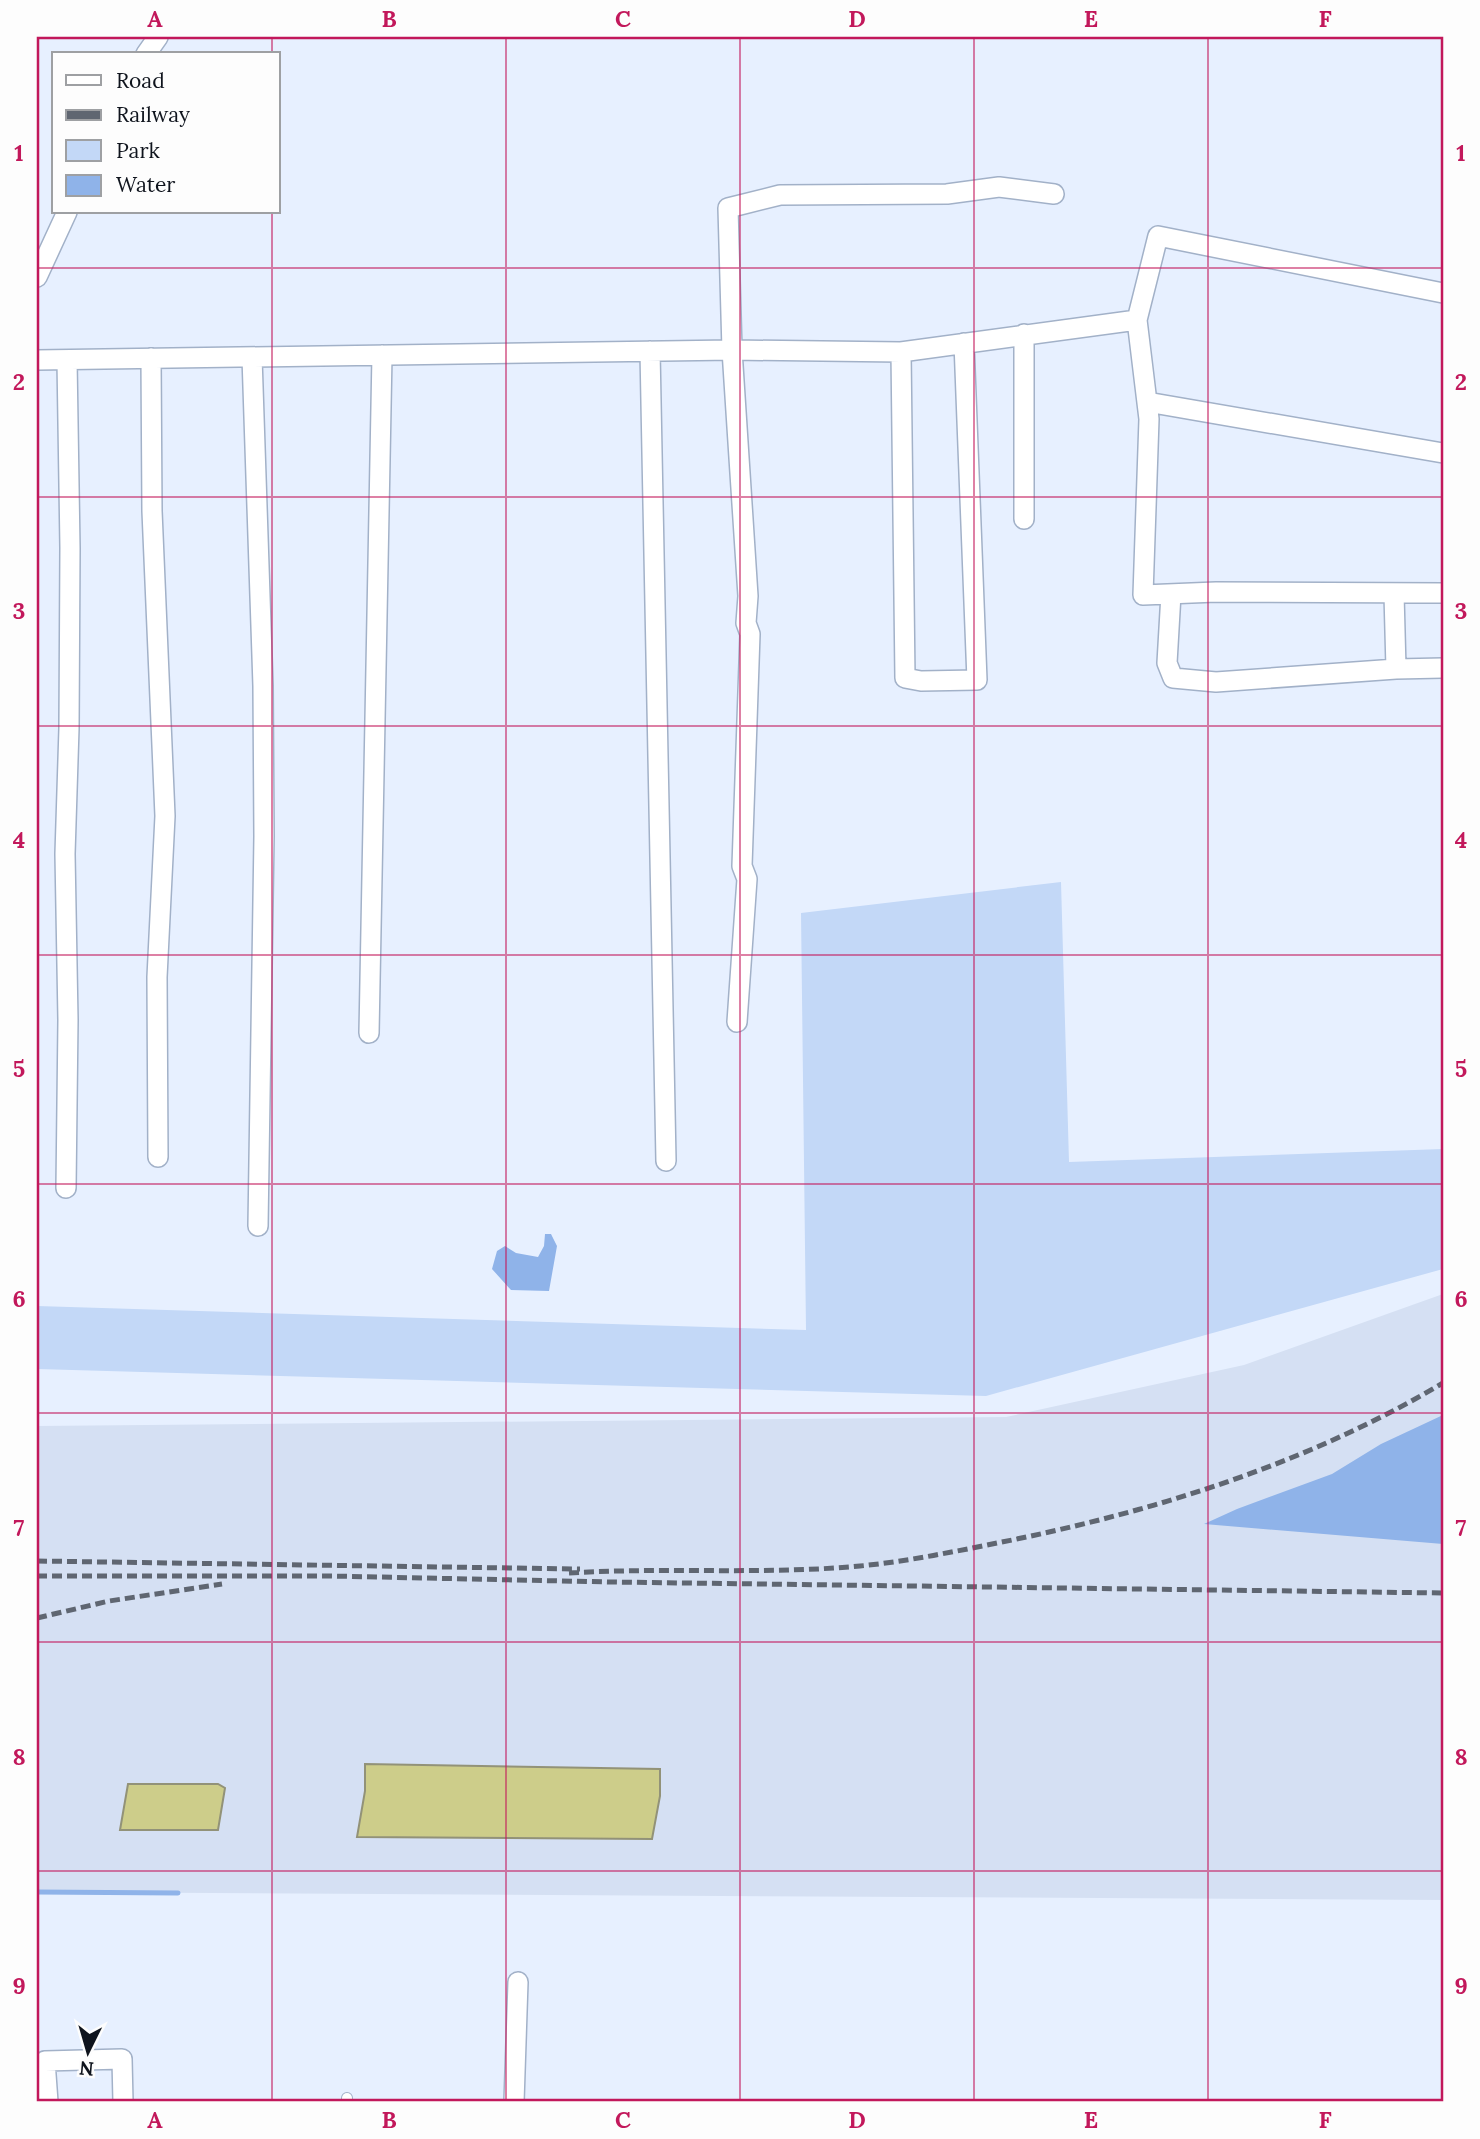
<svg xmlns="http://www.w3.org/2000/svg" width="1480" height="2139" viewBox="0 0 1480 2139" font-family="Lora,serif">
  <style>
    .built { fill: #d5e0f3 }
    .green { fill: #c3d8f7 }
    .water { fill: #8fb3e9 }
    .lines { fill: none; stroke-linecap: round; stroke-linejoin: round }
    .stream { stroke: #8fb3e9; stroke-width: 5 }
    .building { fill: #cdcd8a; stroke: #929278; stroke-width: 2 }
    .service-casing { stroke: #a2b1c8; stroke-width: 12 }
    .minor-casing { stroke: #a2b1c8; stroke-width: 22 }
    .service { stroke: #fff; stroke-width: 10 }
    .minor { stroke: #fff; stroke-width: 19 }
    .rail { stroke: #5f6671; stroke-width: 5; stroke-dasharray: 10 5; stroke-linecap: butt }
    .grid { fill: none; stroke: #c2185b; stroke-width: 2; stroke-opacity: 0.55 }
    .neatline { fill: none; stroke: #c2185b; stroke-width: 2.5 }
    .grid-label { font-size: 23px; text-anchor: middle; font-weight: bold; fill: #c2185b }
  </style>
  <rect width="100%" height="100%" fill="#e7f0ff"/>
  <!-- built -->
  <path class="built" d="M1443 1294V1900L37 1892V1426L1006 1417 1244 1365Z"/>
  <!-- green -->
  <path class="green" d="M1061 882 1069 1162 1443 1149V1269L986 1396 37 1369V1306L806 1330 801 913Z"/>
  <!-- water -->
  <path class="water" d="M545 1234H551L557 1246 549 1291 511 1290 492 1269 497 1251 505 1246 516 1253 538 1257 544 1246Z
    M1443 1415V1544L1204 1524 1237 1509 1332 1474 1381 1444Z"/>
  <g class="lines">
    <!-- stream -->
    <path class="stream" d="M37 1892 178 1893"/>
  </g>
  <!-- building -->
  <path class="building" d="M365 1764 660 1769V1796L652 1839 357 1837 365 1791Z
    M128 1784H218L225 1788 218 1830H120Z"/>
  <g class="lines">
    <defs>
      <path id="service" d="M347 2102V2098"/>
      <path id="minor" d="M146 54 158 37
        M37 277 67 212
        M1137 320 1149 419 1143 595 1216 592 1443 593
        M1024 334V519
        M650 351 666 1161
        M901 352 905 678 921 681 977 680 964 343
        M252 357 263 686 264 836 258 1226
        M151 358 152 511 165 816 157 977 158 1157
        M37 360 732 350 901 352 1137 320 1158 236 1443 293
        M1147 402 1443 453
        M1171 594 1167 663 1173 678 1216 682 1396 669
        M1394 594 1396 669 1443 668
        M737 1022 747 879 742 866 750 634 746 623 748 596 732 350 728 208 780 195 947 194 999 187 1054 194
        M369 1033 382 355
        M66 1188 68 1020 65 854 69 728 70 548 67 360
        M48 2102 45 2061 122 2059 123 2102
        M514 2102 518 1982"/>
    </defs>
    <!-- service casing -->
    <use href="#service" class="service-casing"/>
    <!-- minor casing -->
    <use href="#minor" class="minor-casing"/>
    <!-- service -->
    <use href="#service" class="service"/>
    <!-- minor -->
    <use href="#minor" class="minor"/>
    <!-- rail -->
    <path class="rail" d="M37 1561 580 1569
      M569 1573C666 1567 763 1575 860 1566 911 1561 962 1550 1012 1540 1162 1509 1310 1462 1443 1383
      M37 1576H330L610 1582 1443 1593
      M37 1618 109 1601 222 1584"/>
  </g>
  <!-- grid -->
  <path class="grid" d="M272 37V54M506 37V2102M740 37V2102M974 37V2102M1208 37V2102M272 212V2102M37 268H1443M37 497H1443M37 726H1443M37 955H1443M37 1184H1443M37 1413H1443M37 1642H1443M37 1871H1443"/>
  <!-- border -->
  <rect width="1480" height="2139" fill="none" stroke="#fdfdfd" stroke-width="77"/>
  <!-- legend -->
  <rect x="52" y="52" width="228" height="161" fill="#fdfdfd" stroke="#9ea0a3" stroke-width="2"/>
  <rect x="66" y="75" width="35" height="10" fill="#ffffff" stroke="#9ea0a3" stroke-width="2"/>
  <text x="116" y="88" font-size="21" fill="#0f141d">Road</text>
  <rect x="66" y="110" width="35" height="10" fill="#5f6671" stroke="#9ea0a3" stroke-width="2"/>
  <text x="116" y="122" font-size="21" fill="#0f141d">Railway</text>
  <rect x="66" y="140" width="35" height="21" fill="#c3d8f7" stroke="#9ea0a3" stroke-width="2"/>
  <text x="116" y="158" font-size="21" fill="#0f141d">Park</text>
  <rect x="66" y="175" width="35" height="21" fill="#8fb3e9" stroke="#9ea0a3" stroke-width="2"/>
  <text x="116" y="192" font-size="21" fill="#0f141d">Water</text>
  <!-- north arrow -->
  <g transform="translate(88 2052) rotate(185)" stroke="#fdfdfd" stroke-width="5" paint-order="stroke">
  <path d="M0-5L12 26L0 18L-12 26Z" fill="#0f141d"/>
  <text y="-10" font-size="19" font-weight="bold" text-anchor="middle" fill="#0f141d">N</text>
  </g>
  <rect x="38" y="38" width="1404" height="2062" class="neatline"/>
  <g class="grid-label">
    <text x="155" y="27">A</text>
    <text x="389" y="27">B</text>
    <text x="623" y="27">C</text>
    <text x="857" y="27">D</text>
    <text x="1091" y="27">E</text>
    <text x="1325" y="27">F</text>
    <text x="19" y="161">1</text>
    <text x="1461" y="161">1</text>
    <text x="19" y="390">2</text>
    <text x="1461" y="390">2</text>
    <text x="19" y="619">3</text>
    <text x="1461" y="619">3</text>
    <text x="19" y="848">4</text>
    <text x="1461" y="848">4</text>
    <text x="19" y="1077">5</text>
    <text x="1461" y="1077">5</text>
    <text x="19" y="1307">6</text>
    <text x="1461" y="1307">6</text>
    <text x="19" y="1536">7</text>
    <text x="1461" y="1536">7</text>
    <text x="19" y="1765">8</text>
    <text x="1461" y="1765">8</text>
    <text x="19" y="1994">9</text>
    <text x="1461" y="1994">9</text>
    <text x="155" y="2128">A</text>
    <text x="389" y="2128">B</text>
    <text x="623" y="2128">C</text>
    <text x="857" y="2128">D</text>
    <text x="1091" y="2128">E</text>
    <text x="1325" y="2128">F</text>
  </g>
</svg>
